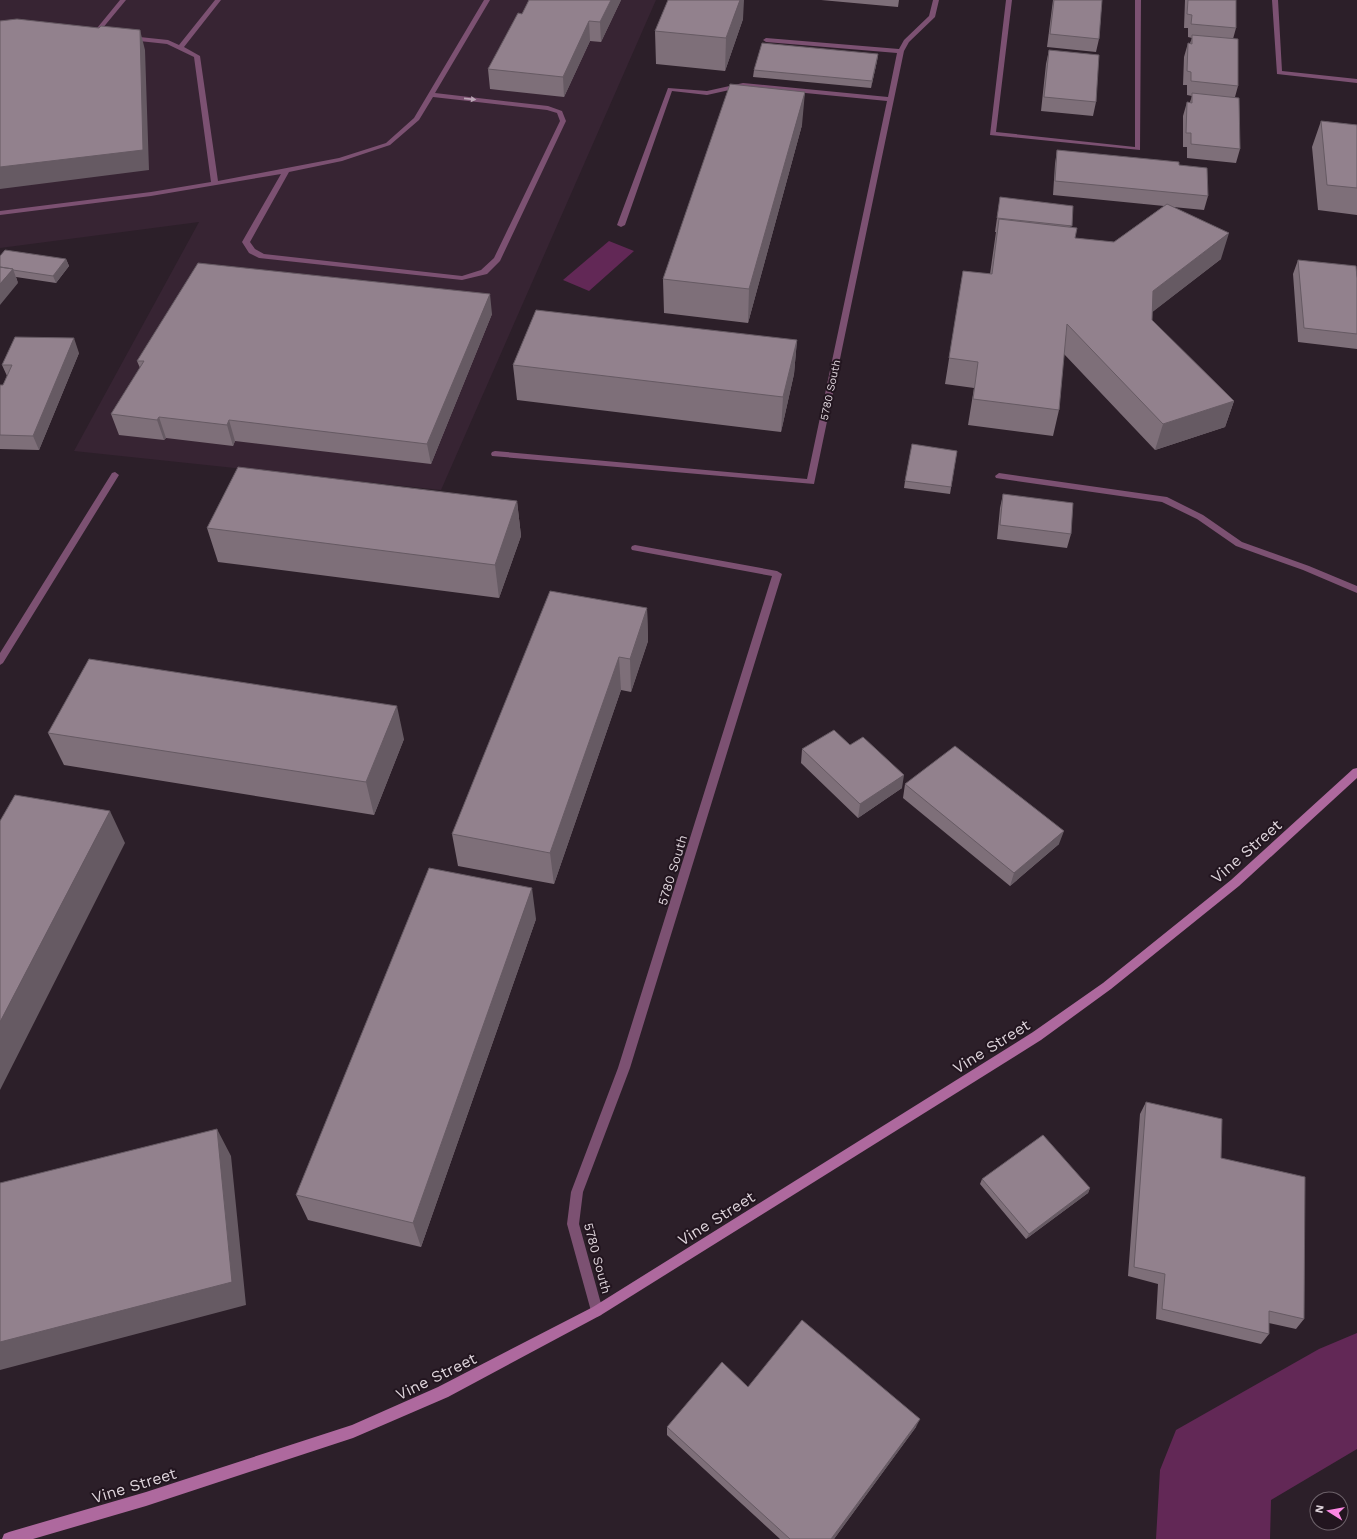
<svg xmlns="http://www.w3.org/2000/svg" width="1357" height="1539" viewBox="0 0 1357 1539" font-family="'Work Sans',sans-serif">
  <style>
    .built { fill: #372433 }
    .water { fill: #622856 }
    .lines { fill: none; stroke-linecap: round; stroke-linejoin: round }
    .river { fill: #622856; fill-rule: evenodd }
    .lane { fill: #7c5172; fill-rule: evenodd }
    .secondary { fill: #ae699e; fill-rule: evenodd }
    .wall { fill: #7e6f79 }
    .shaded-wall { fill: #665a63 }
    .building { fill: #92818d; stroke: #665a63 }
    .oneway { fill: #baa5b5 }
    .labels { text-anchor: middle; stroke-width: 4; stroke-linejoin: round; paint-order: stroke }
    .far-street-label { font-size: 11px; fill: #dcd2d9; stroke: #22151f }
    .street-label { font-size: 13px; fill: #dcd2d9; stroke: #22151f }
    .near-street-label { font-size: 16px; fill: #dcd2d9; stroke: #22151f }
  </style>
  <rect width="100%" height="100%" fill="#2c1f29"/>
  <!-- built -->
  <path class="built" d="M0 0H656L441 490 74 451 199 222 0 248Z"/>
  <!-- water -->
  <path class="water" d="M609 241 634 251 589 291 563 280Z"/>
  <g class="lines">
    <!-- river -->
    <path class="river" d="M1357 1333V1449L1271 1500 1270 1539H1156L1160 1470 1176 1430 1319 1349Z"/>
    <!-- lane -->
    <path class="lane" d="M120 0H126L97 35H93V33Z
      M215 0H221L184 47 200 56 218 181 339 158 386 143 414 118 484 0H490L435 93 548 106 562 111 566 121 500 261 487 274 462 280 259 258 249 253 242 242 281 174 151 196 0 215V211L151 192 211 182 194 57 167 44 130 40 127 38 130 36 168 40 179 45ZM433 97 547 110 557 113 560 121 494 258 481 270 462 276 264 254 255 249 250 242 289 172 342 161 390 145 419 120Z
      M933 0H939L935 17 909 42 904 51 814 484 492 456 491 454 492 452 495 451 807 479 887 101 743 87 707 95 672 91 625 225 621 227 617 225 668 88 707 91 743 83 888 97 897 53 766 42 763 40 766 38 899 49 904 40 929 16Z
      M1006 0H1012L996 132 1135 147V0H1141L1140 150 990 135Z
      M1272 0H1278L1282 71 1357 79V83L1277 74Z
      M115 472 119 475 3 663 0 665V653L112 473Z
      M999 473 1167 497 1203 515 1242 542 1309 566 1357 586V593L1303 570 1236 546 1197 519 1162 502 996 478 995 476Z
      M635 545 777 571 782 574 630 1068 583 1192 579 1224 603 1311 601 1315 597 1317 593 1315 591 1311 567 1224 571 1192 618 1068 772 576 632 550 631 548 632 546Z"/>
    <!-- secondary -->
    <path class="secondary" d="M1357 768V778L1239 886 1111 989 1041 1040 601 1315 448 1397 353 1438 146 1506 33 1539H2L4 1534 9 1532 146 1492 352 1425 438 1387 593 1307 1033 1032 1103 983 1231 880 1353 769Z"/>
  </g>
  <!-- wall -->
  <path class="wall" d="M529 0H621L601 42 590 41 564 97 490 89 488 69 522 14Z
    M821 0H899L898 7Z
    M1053 0H1102L1099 39 1096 52 1047 47Z
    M1185 0H1236V28L1233 39 1238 86 1235 97 1240 149 1236 163 1187 158V147H1183V116L1187 102H1190L1192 96 1187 95V85H1183L1184 57 1188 43H1190L1192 38 1188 37V28H1184Z
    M743 19 725 71 656 64 655 31Z
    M1049 50 1096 102 1093 116 1041 111 1046 64Z
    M878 54 877 61 871 88 753 77 754 70Z
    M1321 121 1357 125V215L1318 210 1312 147Z
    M802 125 748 323 664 313 663 279Z
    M1057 150 1179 165 1208 196 1204 210 1173 207 1221 259 1152 312V320L1234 401 1225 427 1155 450 1064 354 1059 410 1053 436 968 425 974 388 945 384 963 271 990 274 996 232H995L1000 197 1072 227 1075 238 1114 242 1164 206 1053 195 1055 164Z
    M0 256 66 259 69 266 56 283 16 277 18 283Z
    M1298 260 1357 278V349L1298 342 1293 274Z
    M492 314 431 464 235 441 233 446 166 438 164 440 119 435 111 414 140 368 137 361Z
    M797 340 794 374 781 432 517 400 513 365Z
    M79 353 39 450 0 449V385H3L7 376 2 365Z
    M957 451 950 494 904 488 905 481Z
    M1003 494 1071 534 1067 548 997 539 1000 508Z
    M517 501 521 536 499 598 218 562 207 528Z
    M647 608 648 641 631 692 621 690 554 884 458 866 452 834Z
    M48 733 404 739 374 815 64 765Z
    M850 745 902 788 858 818 801 763 802 749Z
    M905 784 1059 844 1010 886 903 798Z
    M536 919 421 1247 308 1220 296 1195Z
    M1146 1102 1221 1158 1304 1319 1296 1329 1269 1323V1334L1261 1344 1156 1319 1158 1284 1128 1276 1140 1114Z
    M982 1179 1090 1188 1088 1193 1026 1239 980 1184Z
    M748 1387 916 1427 834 1539H780L667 1435V1427Z"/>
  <!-- shaded-wall -->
  <path class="shaded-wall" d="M611 0H621L601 42 600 22Z
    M740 0H744L743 19 725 71 726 38Z
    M589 21 590 41 564 97 563 77Z
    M140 30 145 50 149 170 0 189V167Z
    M878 54 877 61 871 88 872 81Z
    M805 92 802 125 748 323 749 289Z
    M1229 233 1221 259 1146 317 1153 291Z
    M66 259 69 266 56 283 53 276Z
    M13 269 18 283 0 305V284Z
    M490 294 492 314 431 464 427 444Z
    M74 338 79 353 39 450 33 436Z
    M797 340 794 374 781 432 783 397Z
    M1234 401 1225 427 1155 450 1163 424Z
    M159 417 166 438 164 440 157 420Z
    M229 420 235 441 233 446 227 425Z
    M517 501 521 536 499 598 495 565Z
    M647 608 648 641 631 692 630 659Z
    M619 657 621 690 554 884 550 853Z
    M397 706 404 739 374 815 366 782Z
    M904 775 902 788 858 818 860 804Z
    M110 811 125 843 0 1090V1022Z
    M1064 831 1059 844 1010 886 1014 873Z
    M532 888 536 919 421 1247 413 1223Z
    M217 1129 231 1156 246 1305 0 1370V1342Z
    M1090 1188 1088 1193 1026 1239 1029 1234Z
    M920 1419 916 1427 834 1539H831Z"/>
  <!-- building -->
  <path class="building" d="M529 0H611L600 22 589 21 563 77 488 69 518 13 522 14Z
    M668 0H740L726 38 655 31Z
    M1054 0H1102L1099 39 1050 34Z
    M1188 0H1236V28L1191 24 1192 15 1187 14Z
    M17 19 99 28 101 26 140 30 143 150 0 167V21Z
    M1192 35 1238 39V86L1191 81V72L1187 71 1188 43 1192 44Z
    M762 43 878 54 872 81 754 70Z
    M1049 50 1099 55 1096 102 1044 97Z
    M730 84 805 92 749 289 663 279Z
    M1192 93 1239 98 1240 149 1191 144V133H1186L1187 102 1192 103Z
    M1321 121 1357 125V188L1327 185Z
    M1057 150 1179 162V165L1207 168 1208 196 1055 181Z
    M1000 197 1073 206 1072 226 997 218Z
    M1167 204 1229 233 1153 291 1152 320 1234 401 1163 424 1067 324 1059 410 973 399 978 362 949 358 963 271 992 274 999 219 1077 228 1075 238 1114 242Z
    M5 250 66 259 53 276 13 270V269L0 267V256Z
    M1298 260 1356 266 1357 278V334L1304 328Z
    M198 263 490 294 427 444 229 420 227 425 159 417 157 420 111 414 144 361H137Z
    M0 267 13 269 0 284Z
    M536 310 797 340 783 397 513 365Z
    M15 337 74 338 33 436 0 435V385H3L12 365H2Z
    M912 444 957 451 951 487 905 481Z
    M238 467 517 501 495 565 207 528Z
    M1003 494 1073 503 1071 534 1000 525Z
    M550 591 647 608 630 659 619 657 550 853 452 834Z
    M89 659 397 706 366 782 48 733Z
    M834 730 850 745 863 737 904 775 860 804 802 749Z
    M955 746 1064 831 1014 873 905 784Z
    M15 795 110 811 0 1022V821Z
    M429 868 532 888 413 1223 296 1195Z
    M1146 1102 1222 1119 1221 1158 1305 1177 1304 1319 1269 1311V1334L1162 1309 1165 1274 1134 1267Z
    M217 1129 232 1282 0 1342V1183Z
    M1043 1135 1090 1188 1029 1234 982 1179Z
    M802 1320 920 1419 831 1539H790L667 1427 722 1362 748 1387Z"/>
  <!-- one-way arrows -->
  <defs><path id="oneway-solid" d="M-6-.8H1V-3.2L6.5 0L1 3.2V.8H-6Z"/></defs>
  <use class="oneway" href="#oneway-solid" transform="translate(470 99) rotate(6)"/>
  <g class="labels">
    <!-- far-street labels -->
    <g class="far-street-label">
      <text transform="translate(830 390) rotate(-78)" y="4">5780 South</text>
    </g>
    <!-- street labels -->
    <g class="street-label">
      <text transform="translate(672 870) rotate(-73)" y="5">5780 South</text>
      <text transform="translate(598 1258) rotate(75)" y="5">5780 South</text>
    </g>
    <!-- near-street labels -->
    <g class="near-street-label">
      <text transform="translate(1246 851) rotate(-41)" y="6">Vine Street</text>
      <text transform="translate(991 1046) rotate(-32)" y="6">Vine Street</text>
      <text transform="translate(716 1218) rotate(-32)" y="6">Vine Street</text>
      <text transform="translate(436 1376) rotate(-26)" y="6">Vine Street</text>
      <text transform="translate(134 1485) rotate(-17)" y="6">Vine Street</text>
    </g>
  </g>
  <!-- north arrow -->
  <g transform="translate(1329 1511) rotate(281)"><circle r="19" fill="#22151f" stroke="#6c6169"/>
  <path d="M0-3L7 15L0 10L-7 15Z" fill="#fc86e3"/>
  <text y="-6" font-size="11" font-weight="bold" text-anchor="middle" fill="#dcd2d9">N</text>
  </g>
</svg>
